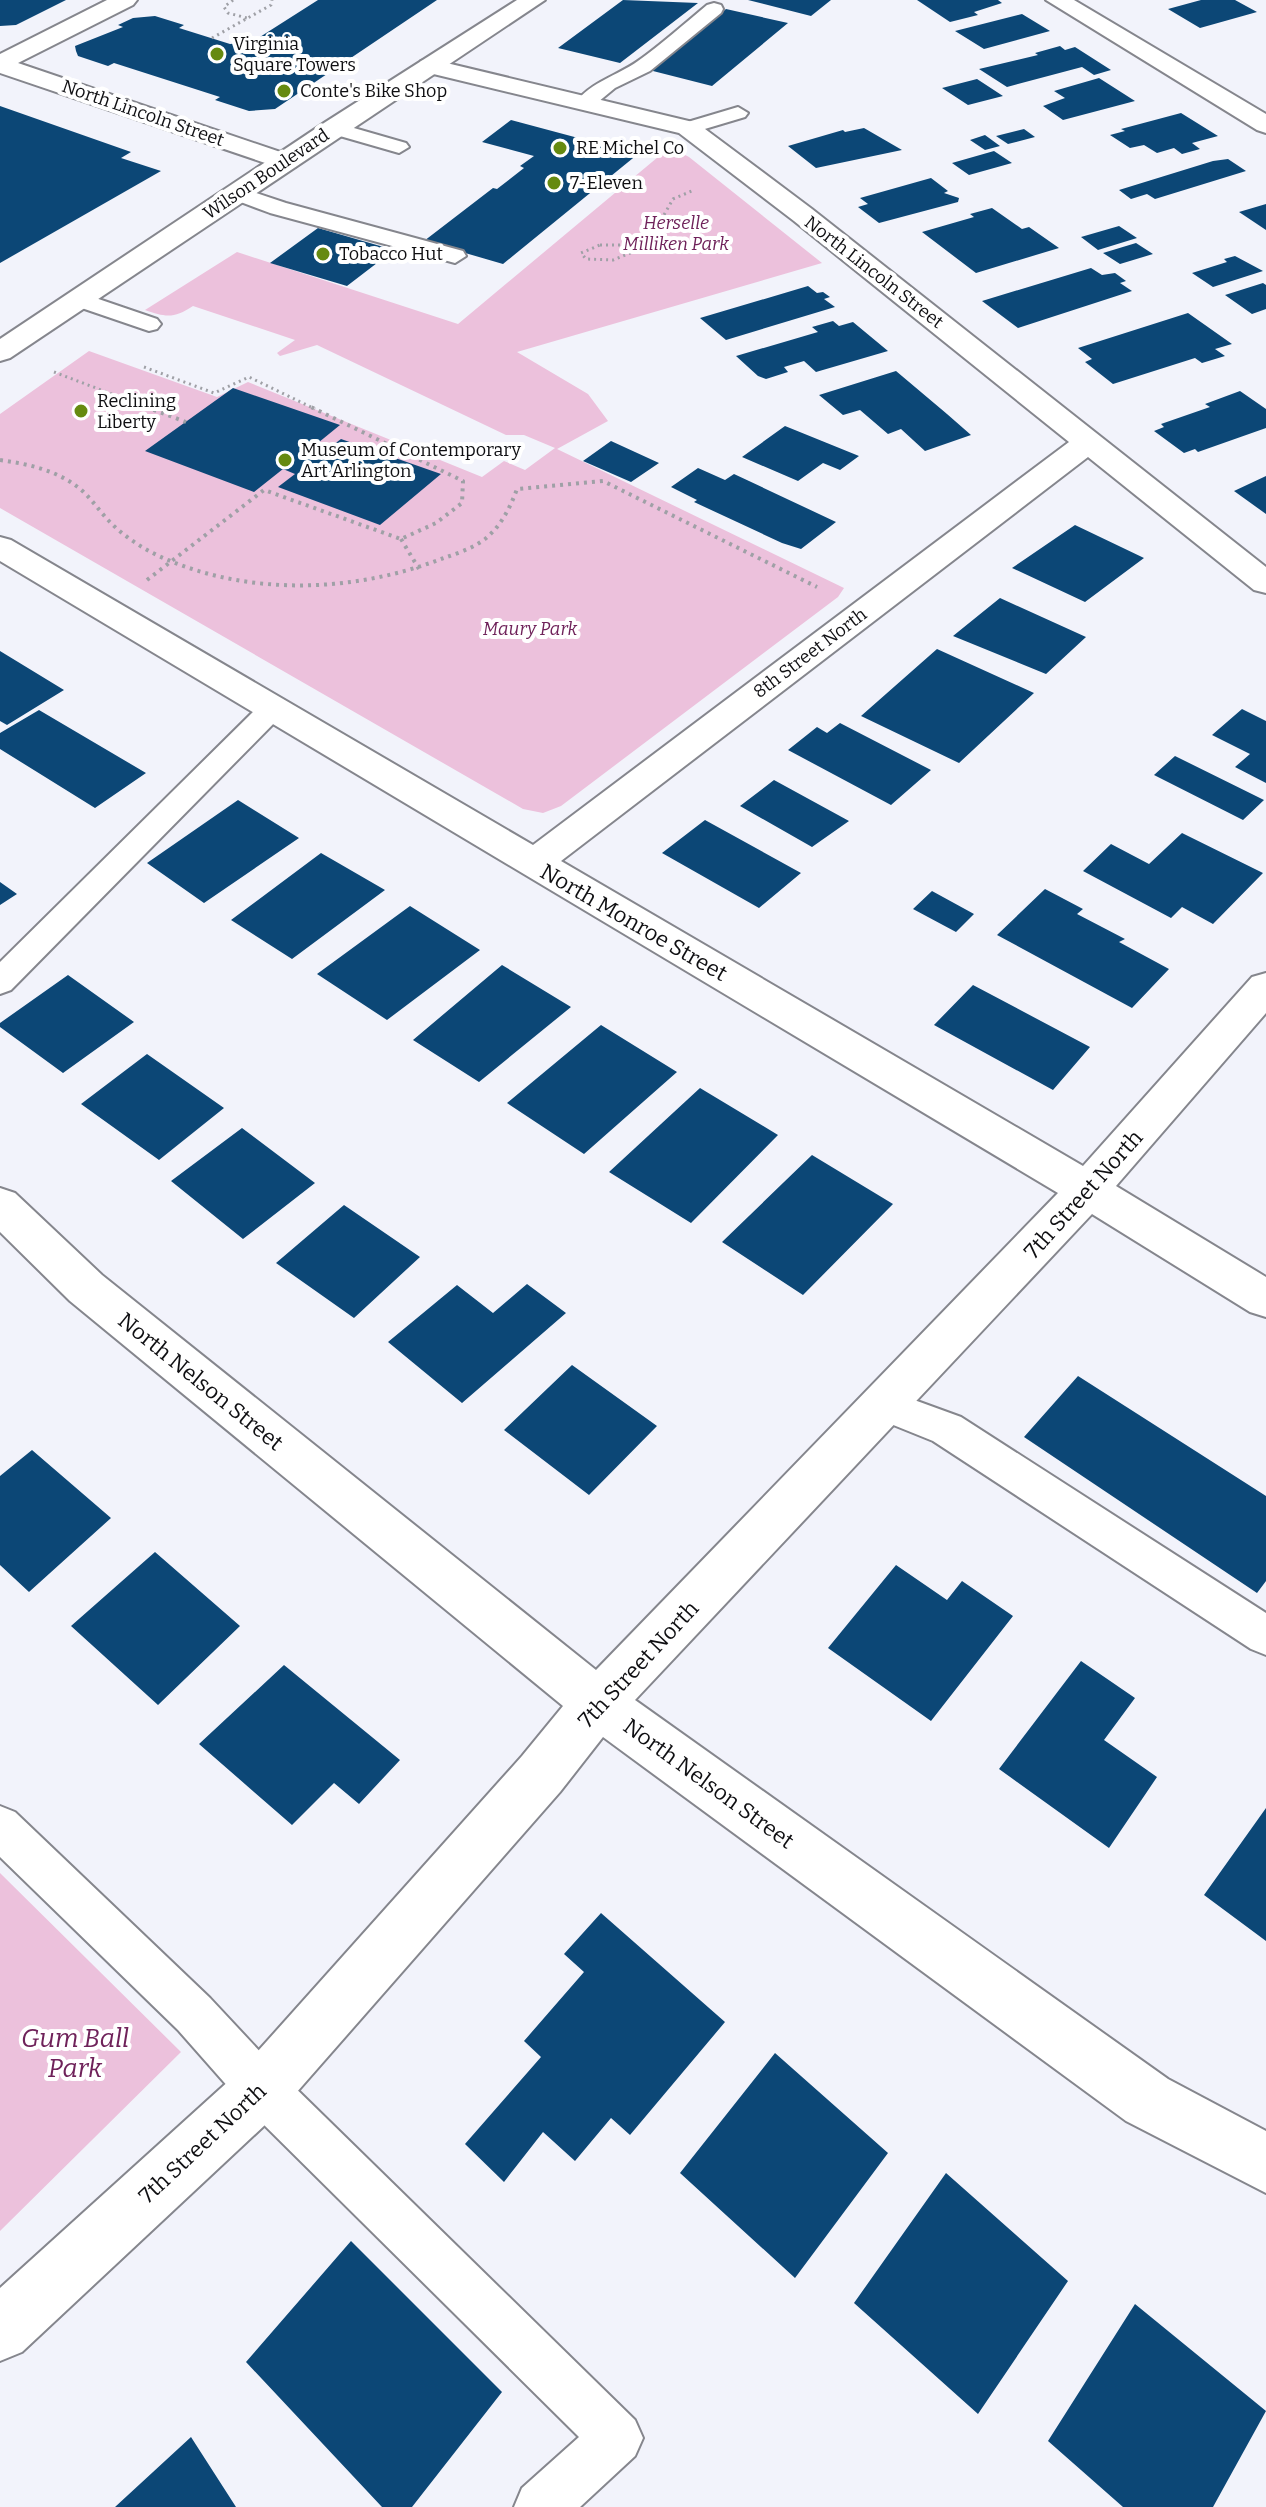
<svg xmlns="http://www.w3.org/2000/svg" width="1266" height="2507" viewBox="0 0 1266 2507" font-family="Bitter,serif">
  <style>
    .green { fill: #ecc1dc }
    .building { fill: #0c4776 }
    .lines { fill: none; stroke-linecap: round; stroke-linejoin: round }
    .service-casing { stroke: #85868d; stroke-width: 4 }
    .minor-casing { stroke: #85868d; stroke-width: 4 }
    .secondary-casing { stroke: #85868d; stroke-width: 4 }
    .path-far1 { stroke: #9fa0a6; stroke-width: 3; stroke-dasharray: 2 4; stroke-linecap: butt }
    .path { stroke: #9fa0a6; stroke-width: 4; stroke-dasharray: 3 5; stroke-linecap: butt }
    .service { fill: #fff; fill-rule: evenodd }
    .minor { fill: #fff; fill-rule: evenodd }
    .secondary { fill: #fff; fill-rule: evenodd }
    .poi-dot { fill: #668a10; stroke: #fff; stroke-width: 3 }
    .labels { text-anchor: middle; stroke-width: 8; stroke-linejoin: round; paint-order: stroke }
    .far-poi-label { font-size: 18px; fill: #0f0f12; stroke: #fff; text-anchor: start }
    .far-street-label { font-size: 18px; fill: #0f0f12; stroke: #fff }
    .far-park-label { font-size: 18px; font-style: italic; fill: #6f225a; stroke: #fff }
    .street-label { font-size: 22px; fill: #0f0f12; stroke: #fff }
    .near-park-label { font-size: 26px; font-style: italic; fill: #6f225a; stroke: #fff }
  </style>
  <rect width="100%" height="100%" fill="#f2f3fb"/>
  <!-- green -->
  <path class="green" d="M670 147 689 157 822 263 517 352 588 394 608 421 557 449 844 588 838 597 561 806 543 813 523 809 0 508V414L89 351 217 397 248 382 482 477 504 461 525 470 555 448 524 435H506L317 345 280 356 277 353 295 340 193 306C174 319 165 317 145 310L237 252 458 324Z
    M0 1873 181 2052 0 2231Z"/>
  <!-- building -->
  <path class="building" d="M0 0H66L16 25 0 26Z
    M318 0H437L275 109 249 111 215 100 220 97 114 63 108 66 78 56 76 51 75 46 123 27 118 25 133 18 155 16 184 25 179 28 230 44 252 42Z
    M623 0 698 3 620 63 558 48Z
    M748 0H831L811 16Z
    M917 0H998L1002 3 974 12 978 15 950 22Z
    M1201 0H1235L1257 12 1200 28 1168 9Z
    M726 9 788 23 712 86 649 70Z
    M1022 14 1050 31 984 49 955 31Z
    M1060 46 1065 50 1075 47 1111 70 1094 75 1082 67 1007 87 979 69 1038 55 1035 53Z
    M1099 78 1135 101 1063 120 1043 106 1065 98 1054 91Z
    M977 79 1003 96 968 105 942 88Z
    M0 106 131 152 121 158 161 171 0 263Z
    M1181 113 1218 136 1192 143 1200 149 1182 154 1174 148 1157 153 1144 145 1130 148 1110 135 1125 131 1121 129Z
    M511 120 638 154 503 264 424 241 493 188 497 189 524 168 520 166 534 156 482 142Z
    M864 128 902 150 816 168 788 146 843 130 845 132Z
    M1024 129 1035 137 1008 144 996 136Z
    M985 135 1000 146 985 150 970 140Z
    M994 151 1012 163 969 175 952 163Z
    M1228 159 1246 171 1155 199 1147 194 1131 199 1119 190 1213 161Z
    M931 178 948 191 944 193 959 198 958 202 879 223 858 207 868 204 860 198Z
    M1266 204V230L1239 212Z
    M992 208 1022 229 1029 227 1059 248 976 273 922 232 974 217 970 214Z
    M1119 226 1137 238 1098 250 1081 237Z
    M318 228 394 250 347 286 270 263Z
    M1136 243 1153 254 1120 264 1103 253Z
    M1235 256 1263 271 1213 287 1192 273 1227 262 1224 259Z
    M1091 268 1102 275 1115 273 1126 281 1120 283 1132 291 1018 328 982 301Z
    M1263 283 1266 285V309L1252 314 1225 295Z
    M808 286 817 293 823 292 830 297 824 299 835 307 726 340 700 318Z
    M1188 313 1232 344 1215 349 1225 356 1202 363 1195 358 1113 384 1085 362 1092 359 1078 348Z
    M833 321 839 326 853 322 888 351 816 372 804 361 784 367 788 372 766 379 758 376 736 356 818 332 812 327Z
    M896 371 947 414 971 435 925 451 901 429 888 434 860 410 843 415 819 395Z
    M233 388 340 425 313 447 325 451 341 439 441 474 380 525 278 487 295 474 283 469 254 492 145 451Z
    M1240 391 1266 409V428L1198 452 1195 449 1184 453 1154 431 1164 427 1161 424 1210 407 1205 404Z
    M785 426 859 456 840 470 823 463 798 481 742 457Z
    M611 441 659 463 631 482 583 461Z
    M698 468 725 480 734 474 836 522 801 549 782 543 694 502 697 500 671 487Z
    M1266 476V514L1234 491Z
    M1075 525 1144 558 1085 602 1012 568Z
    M1000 598 1086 637 1046 674 953 636Z
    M937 649 1034 693 959 763 861 716Z
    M0 651 64 690 7 725 0 721Z
    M1242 709 1266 721V783L1235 767 1250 754 1212 735Z
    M39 710 146 773 95 808 0 749V733Z
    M840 723 931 770 891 805 788 750 817 727 827 733Z
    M1175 756 1264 800 1243 820 1154 775Z
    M774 780 849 821 812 847 740 806Z
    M238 800 299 838 204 903 147 863Z
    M705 820 801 873 759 908 662 853Z
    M1182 833 1263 873 1213 924 1182 907 1171 918 1083 871 1111 844 1149 864Z
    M321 853 385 890 292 959 231 920Z
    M0 882 17 894 0 905Z
    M1045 889 1083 909 1077 914 1125 939 1119 942 1169 969 1132 1008 997 935Z
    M932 891 974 914 956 932 913 909Z
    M410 906 480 950 387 1020 317 974Z
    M502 965 571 1007 479 1082 413 1040Z
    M68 975 134 1022 63 1073 0 1027V1023Z
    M973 985 1090 1047 1053 1090 934 1025Z
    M601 1025 677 1072 584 1154 507 1103Z
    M147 1054 224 1108 159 1160 81 1104Z
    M700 1088 778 1135 691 1223 609 1172Z
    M242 1128 315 1183 243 1239 171 1181Z
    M812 1155 893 1204 803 1295 722 1242Z
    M344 1205 420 1257 354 1318 276 1263Z
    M527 1284 566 1313 462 1403 388 1342 457 1285 493 1313Z
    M572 1365 657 1426 589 1495 504 1430Z
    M1078 1376 1266 1496V1581L1257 1593 1024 1437Z
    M32 1450 111 1518 29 1592 0 1565V1476Z
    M155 1552 240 1626 158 1705 71 1626Z
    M896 1565 947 1600 962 1581 1013 1616 931 1721 828 1648Z
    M1081 1661 1135 1698 1104 1740 1157 1777 1109 1848 999 1769Z
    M284 1665 400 1760 359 1804 334 1783 292 1825 199 1744Z
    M1266 1808V1941L1204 1895Z
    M601 1913 725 2022 630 2135 611 2118 575 2161 543 2132 504 2182 465 2144 541 2057 524 2041 584 1972 564 1954Z
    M775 2053 888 2153 795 2278 680 2173Z
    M946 2173 1068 2281 978 2414 854 2303Z
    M351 2241 502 2392 412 2507H382L246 2362Z
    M1135 2304 1266 2411 1213 2507H1123L1048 2441Z
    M191 2437 236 2507H115Z"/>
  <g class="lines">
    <defs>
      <path id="service" d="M714 3 721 5 723 9 721 13 650 71 615 88 592 107H578L575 103C592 81 617 76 638 61 662 44 684 24 707 5Z
        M738 107 748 113 745 117 688 134 678 128 681 124Z
        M333 122 406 143 409 147 399 153 326 132 323 128 326 124Z
        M238 187 286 203 463 251 466 256 455 263 270 213 230 198 227 193Z
        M78 292 157 319 161 324 157 329 149 331 70 304 67 299 70 294Z
        M273 699 283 702 287 708 283 714 11 990 0 994V962L263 702Z
        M884 1389 961 1417 1266 1613V1655L1251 1649 933 1441 871 1416 865 1405 871 1394Z
        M0 1806 15 1812 210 1998 279 2072 635 2420 643 2438 635 2456 580 2507H514L522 2488 579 2437 245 2106 178 2030 0 1857Z"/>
      <path id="minor" d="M107 0H137L133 5 18 63 295 157 299 162 295 167H277L0 73V54Z
        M1046 0H1074L1266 114V133L1257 130Z
        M430 59 697 123 812 209 1266 567V593L1254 590 1088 457 561 861 1083 1166 1252 977 1266 973V1013L1116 1186 1266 1277V1317L1250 1312 1092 1214 635 1700 1168 2079 1266 2131V2193L1126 2121 603 1737 560 1792 282 2109 22 2352 0 2361V2288L242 2069 522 1756 563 1706 70 1301 0 1232V1188L15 1193 102 1275 596 1670 1058 1193 0 561V537L11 540 533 845 1069 442 794 221 679 133 421 71 418 66 421 61Z"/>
      <path id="secondary" d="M517 0H545L10 358 0 361V339L324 123Z"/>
    </defs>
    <!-- service casing -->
    <use href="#service" class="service-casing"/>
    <!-- minor casing -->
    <use href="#minor" class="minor-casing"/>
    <!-- secondary casing -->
    <use href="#secondary" class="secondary-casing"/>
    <!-- path-far1 -->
    <path class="path-far1" d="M233 0 224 7 228 13 247 18
      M212 38 271 5 272 0
      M600 245H637L635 251 613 260 586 259 581 253Z
      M637 245 652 236 673 199 694 190
      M144 367 214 393 249 377 315 409
      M54 372 151 409"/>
    <!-- path -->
    <path class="path" d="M146 407 186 422
      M0 460C28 464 56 470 79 488 90 497 98 509 108 520 124 537 146 551 168 560 253 596 355 592 441 559 455 554 472 549 485 539 501 526 510 508 517 489L603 481 817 587
      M401 539 419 569
      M147 580 264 490 401 539 436 523 462 503 463 481 311 407"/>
    <!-- service -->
    <use href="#service" class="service"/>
    <!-- minor -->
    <use href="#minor" class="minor"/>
    <!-- secondary -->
    <use href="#secondary" class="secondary"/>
  </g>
  <!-- markers -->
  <g class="poi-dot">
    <circle cx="217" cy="54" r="8"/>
    <circle cx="284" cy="91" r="8"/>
    <circle cx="560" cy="148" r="8"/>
    <circle cx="554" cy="183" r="8"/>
    <circle cx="323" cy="254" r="8"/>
    <circle cx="81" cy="411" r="8"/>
    <circle cx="285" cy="460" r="8"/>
  </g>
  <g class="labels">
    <!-- far-poi labels -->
    <g class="far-poi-label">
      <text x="233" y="50">Virginia<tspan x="233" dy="21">Square Towers</tspan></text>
      <text x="300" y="97">Conte's Bike Shop</text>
      <text x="576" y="154">RE Michel Co</text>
      <text x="570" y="189">7-Eleven</text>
      <text x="339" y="260">Tobacco Hut</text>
      <text x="97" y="407">Reclining<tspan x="97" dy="21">Liberty</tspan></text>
      <text x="301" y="456">Museum of Contemporary<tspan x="301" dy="21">Art Arlington</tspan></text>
    </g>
    <!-- far-street labels -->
    <g class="far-street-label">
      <text transform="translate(143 113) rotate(19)" y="6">North Lincoln Street</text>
      <text transform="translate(266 174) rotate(-34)" y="6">Wilson Boulevard</text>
      <text transform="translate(874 272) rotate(38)" y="6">North Lincoln Street</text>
      <text transform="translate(810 653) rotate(-37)" y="6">8th Street North</text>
    </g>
    <!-- far-park labels -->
    <g class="far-park-label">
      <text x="676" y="229">Herselle<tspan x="676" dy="21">Milliken Park</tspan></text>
      <text x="530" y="635">Maury Park</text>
    </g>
    <!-- street labels -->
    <g class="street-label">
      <text transform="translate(634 922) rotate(30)" y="8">North Monroe Street</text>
      <text transform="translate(1083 1194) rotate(-48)" y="8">7th Street North</text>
      <text transform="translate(201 1381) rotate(39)" y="8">North Nelson Street</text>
      <text transform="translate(638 1664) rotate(-47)" y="8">7th Street North</text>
      <text transform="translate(709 1783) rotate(36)" y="8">North Nelson Street</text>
      <text transform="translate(202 2143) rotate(-43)" y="8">7th Street North</text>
    </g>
    <!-- near-park labels -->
    <g class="near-park-label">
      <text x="75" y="2047">Gum Ball<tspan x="75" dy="30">Park</tspan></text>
    </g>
  </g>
</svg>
